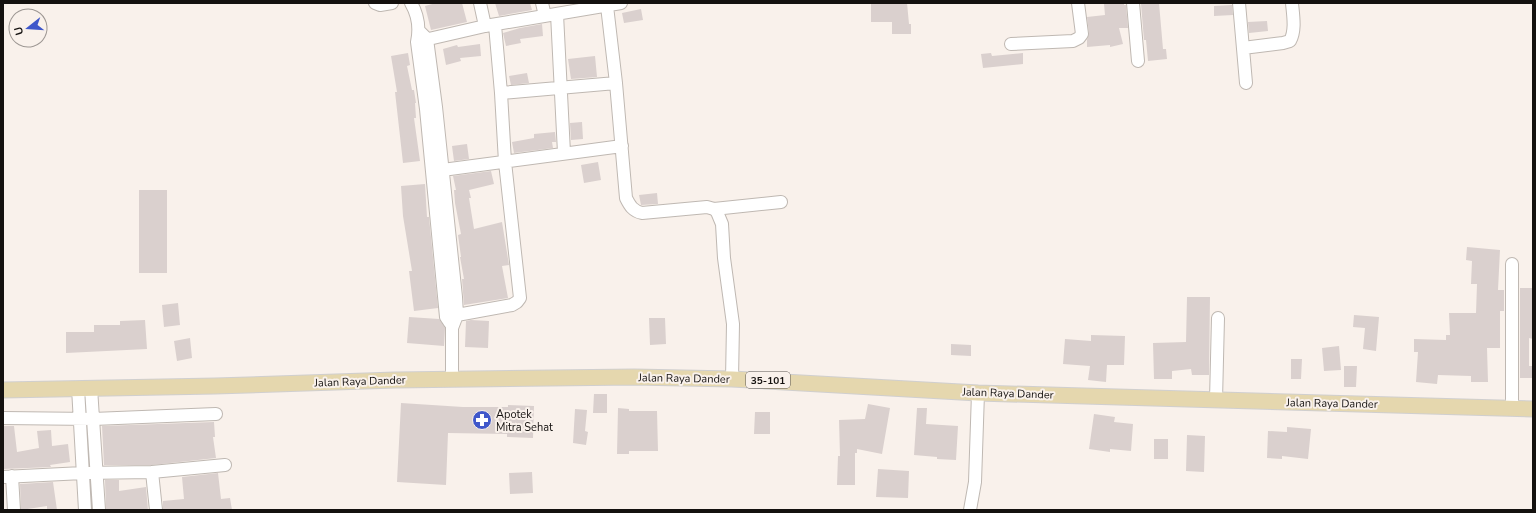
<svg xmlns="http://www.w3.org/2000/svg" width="1536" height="513" viewBox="0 0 1536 513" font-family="'Nunito Sans',sans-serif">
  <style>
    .building { fill: #dad0ce }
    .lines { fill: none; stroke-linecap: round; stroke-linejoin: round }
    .minor-casing { stroke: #bfb8b2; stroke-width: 14 }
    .major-casing { stroke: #d0cfcf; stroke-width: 17 }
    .minor { stroke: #fff; stroke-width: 12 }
    .major { stroke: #e5d7ae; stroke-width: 15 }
    .labels { text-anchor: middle; stroke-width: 4; stroke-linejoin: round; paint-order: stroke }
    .shield { fill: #f9f1eb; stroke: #595451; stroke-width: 1 }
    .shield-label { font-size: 10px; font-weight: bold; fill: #14110f }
    .street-label { font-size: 11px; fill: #14110f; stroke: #f9f1eb }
    .poi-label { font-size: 11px; fill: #14110f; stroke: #f9f1eb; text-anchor: start }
  </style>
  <rect width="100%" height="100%" fill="#f9f1eb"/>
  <!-- building -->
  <path class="building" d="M436 3H462L467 22 431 30 425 6Z
    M495 3H530L532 10 499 16Z
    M871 3H907L909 24H911V34H892V22H871Z
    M1124 3V5H1126L1128 28H1119L1123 44 1110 47V45L1087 47V40L1089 33 1087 17 1105 15 1104 4Z
    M1159 3 1163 49H1166L1167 59 1148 61 1146 40H1144L1141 4Z
    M1232 5 1233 15 1214 16V6Z
    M641 9 643 20 624 23 622 13Z
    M1267 21 1268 31 1249 33 1248 22Z
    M542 24 543 36 520 39 521 43 506 46 503 33 520 28Z
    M480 44 481 56 460 58 461 61 446 65 443 49 457 45 458 47Z
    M408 53 410 65 407 66 412 90H414L416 103H415L416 118H414L420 161 403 163 395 92H397L391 56Z
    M991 53 992 56 1023 53V64L983 68 981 54Z
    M595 56 597 77 571 79 568 59Z
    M527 73 529 83 511 85 509 76Z
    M582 122 583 139 571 140 570 123Z
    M555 132 556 142H552L553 148 514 153 512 142 534 138V134Z
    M467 144 469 159 454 161 452 146Z
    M598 162 601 180 584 183 581 165Z
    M491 171 494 184 469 190 471 198H469L474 229 502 222 509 265 502 266 508 298 464 305 462 279H464L460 257H461L458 235 461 234 455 203 454 190H456L453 176Z
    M425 184 427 217H429L438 308 414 311 409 271H412L403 216 401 186Z
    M139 190H167V273H139Z
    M657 193 658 204 641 205 639 195Z
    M1467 247 1500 250 1498 290H1504V311H1500V348H1487L1488 382H1471V376L1438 375 1437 384 1416 382 1418 352H1414V339L1446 340V335H1450L1449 313H1476L1477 284H1471L1472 261 1466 260Z
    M1520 288H1533V339L1529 338V366H1533V378H1520Z
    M1187 297H1210L1209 375H1192L1191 369 1172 371V379H1154L1153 343 1186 342Z
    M178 303 180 325 164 327 162 305Z
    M1354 315 1379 317 1376 351 1363 349 1365 328 1353 327Z
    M409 317 439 319 445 328 444 346 407 343Z
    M649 318H665L666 344 650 345Z
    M145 320 147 349 66 353V332H94V325H120V321Z
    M471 320 489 321 488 348 465 347 466 321Z
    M1091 335 1125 336 1124 365H1107L1106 382 1088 380 1090 366 1063 364 1065 339 1091 341Z
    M190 338 192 358 177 361 174 341Z
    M951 344 971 345V356L951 355Z
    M1339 346 1341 370 1324 371 1322 348Z
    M1291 359H1302L1301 379H1291Z
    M1344 366H1357L1356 387H1344Z
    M594 394H607V413H593Z
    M401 403 463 407H508V405L534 406 533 438 507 437V434L448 433 446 485 397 482Z
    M868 404 890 408 882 454 857 449V453H855V485H837L838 456H840L839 420 865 419Z
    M618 408 629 409V411H657L658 451H629V454H617Z
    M917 408H927L926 424 958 426 956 460 937 459V457L914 455Z
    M575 409 587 410 585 431 588 432 586 445 573 443Z
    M755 412H770V434H754Z
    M1094 414 1115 417 1114 422 1133 424 1131 451 1110 449V452L1089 449Z
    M214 422 215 437H213L216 458 152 465H104L102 426Z
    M3 426H14L17 452 39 448 37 431 51 430 52 446 68 444 70 462 50 465 51 467 3 469Z
    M1287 427 1311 429 1308 459 1282 456V459L1267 458 1268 431 1287 432Z
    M1187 435 1205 436 1204 472 1186 471Z
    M1154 439H1168V459H1154Z
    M878 469 909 471 908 498 876 497Z
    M532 472 533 493 510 494 509 473Z
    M218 473 221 499 230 498 232 510H163V501L184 499 182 477Z
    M105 480H119V491L146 487 148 510H129V509L106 510Z
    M53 482 57 510H47V506L21 510 20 484Z"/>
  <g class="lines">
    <defs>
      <path id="minor" d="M375 3 380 5 392 3
        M411 3C418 15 420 28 417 42L426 109 446 317 450 323
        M480 3 485 26
        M542 3 545 16
        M1133 3 1138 61
        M1239 3 1246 83
        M607 6 616 83 626 198C630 206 633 211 642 213L707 207 714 209 717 212 722 224 724 258 733 324 732 379
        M557 14 564 153
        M419 31 427 39 436 107 456 297 457 315 452 328V379
        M420 41 485 26 621 3
        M1011 44 1073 41 1079 38 1082 34 1078 3
        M1243 48 1283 43 1290 41C1296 30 1293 15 1292 3
        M501 93 616 83
        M435 171 622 146
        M714 209 781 202
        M446 317 512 305 517 302 520 298 505 162 501 93 495 25
        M78 388 85 510
        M91 388 99 510
        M1216 400 1218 318
        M1512 408V264
        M3 418 93 419 216 414
        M152 472 156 510
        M12 476 14 510
        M3 477 83 473 152 472 225 465
        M970 510 975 482 978 393"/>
      <path id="major" d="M3 390 215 386 395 380 634 377 732 379 978 393 1533 409"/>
    </defs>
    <!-- minor casing -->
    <use href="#minor" class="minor-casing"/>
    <!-- major casing -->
    <use href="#major" class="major-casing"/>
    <!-- minor -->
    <use href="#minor" class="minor"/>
    <!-- major -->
    <use href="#major" class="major"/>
  </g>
  <!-- icons -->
  <defs>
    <symbol id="pharmacy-disc" viewBox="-11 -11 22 22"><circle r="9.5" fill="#3f57ca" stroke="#f9f1eb"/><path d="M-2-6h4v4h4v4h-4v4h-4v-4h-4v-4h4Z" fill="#fff"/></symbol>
  </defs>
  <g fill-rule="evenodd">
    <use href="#pharmacy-disc" x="471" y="409" width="22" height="22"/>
  </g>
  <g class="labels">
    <!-- shield labels -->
    <rect class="shield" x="746" y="372" width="44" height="16" rx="3"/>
    <g class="shield-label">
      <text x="768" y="384">35-101</text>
    </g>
    <!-- street labels -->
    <g class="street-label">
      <text transform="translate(684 378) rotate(1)" y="4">Jalan Raya Dander</text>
      <text transform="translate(360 381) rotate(-2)" y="4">Jalan Raya Dander</text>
      <text transform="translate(1008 393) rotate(2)" y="4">Jalan Raya Dander</text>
      <text transform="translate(1332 403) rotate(1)" y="4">Jalan Raya Dander</text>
    </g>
    <!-- poi labels -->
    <g class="poi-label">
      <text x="496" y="418">Apotek<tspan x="496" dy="13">Mitra Sehat</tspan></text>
    </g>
  </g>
  <!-- border -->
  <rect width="1536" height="513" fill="none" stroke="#14110f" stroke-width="8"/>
  <!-- north arrow -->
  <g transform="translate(28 28) rotate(253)"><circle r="19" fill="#f9f1eb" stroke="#9d9793"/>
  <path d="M0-3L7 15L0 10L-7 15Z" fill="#3f57ca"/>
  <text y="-6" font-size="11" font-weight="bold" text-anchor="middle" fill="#14110f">U</text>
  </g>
</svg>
